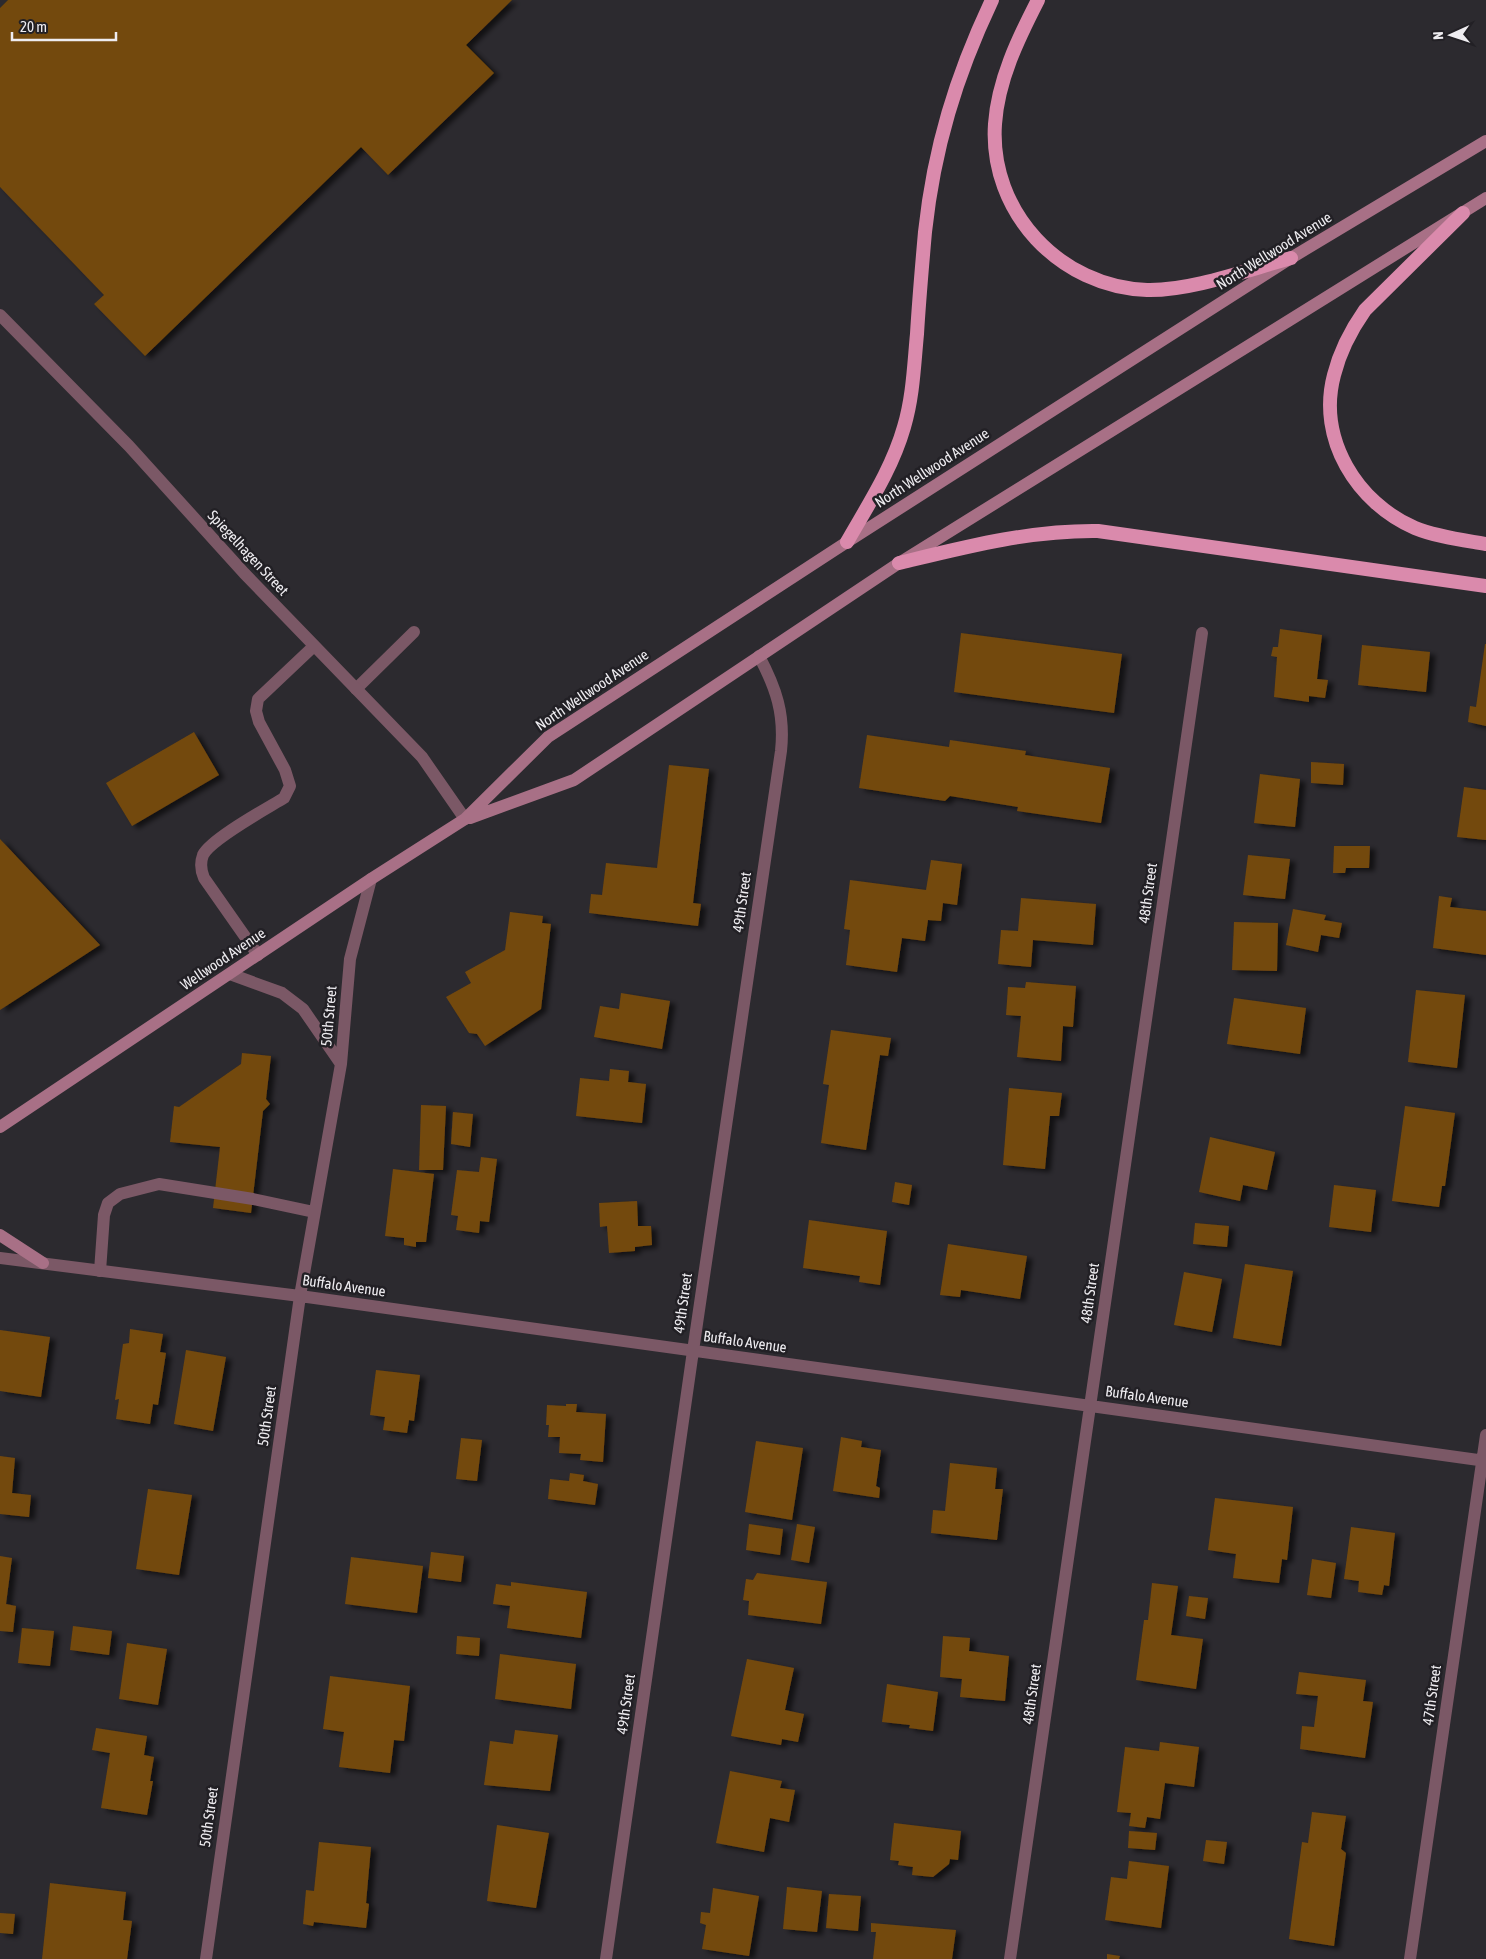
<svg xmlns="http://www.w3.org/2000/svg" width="1486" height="1959" viewBox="0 0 1486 1959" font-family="'Asap Condensed',sans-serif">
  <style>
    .building { fill: #73480c; filter: url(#shadow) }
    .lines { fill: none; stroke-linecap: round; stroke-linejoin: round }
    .service { stroke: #7b5866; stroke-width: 12 }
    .minor { stroke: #7b5866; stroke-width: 12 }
    .secondary { stroke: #a87086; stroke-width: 12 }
    .trunk { stroke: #da8aac; stroke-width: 14 }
    .labels { text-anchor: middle; stroke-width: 5; stroke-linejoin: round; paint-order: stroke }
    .street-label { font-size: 15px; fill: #eeecf0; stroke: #222025 }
  </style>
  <defs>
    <filter id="shadow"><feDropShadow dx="5.5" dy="3" stdDeviation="2.5" flood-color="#0009"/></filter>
  </defs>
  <rect width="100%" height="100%" fill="#2c2a2f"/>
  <!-- building -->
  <path class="building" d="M8 0H512L466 45 494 73 388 175 361 147 145 356 94 304 104 295 0 187V8Z
    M1280 629 1322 635 1317 679 1328 680 1325 698 1309 696V702L1274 697 1277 657 1271 656 1273 647H1278Z
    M961 633 1122 654 1114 713 954 692Z
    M1485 644H1486V726L1468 722 1470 706 1476 707Z
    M1362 645 1430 652 1426 692 1358 685Z
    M194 732 219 775 132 826 106 783Z
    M867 735 949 747 950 740 1026 751 1025 755 1110 768 1101 823 1017 811 1018 807 950 796 945 801 859 788Z
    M1311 762 1344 764 1343 785 1311 783Z
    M669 765 709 769 693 903 701 904 698 926 589 913 591 894 602 895 606 863 657 868Z
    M1260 774 1300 779 1295 827 1254 823Z
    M1464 787 1486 790V840L1457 837Z
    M0 839 100 945 0 1010Z
    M1334 846H1370L1369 868H1346L1345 873H1333Z
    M1248 855 1290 859 1285 899 1243 895Z
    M931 860 962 864 957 905 943 903 941 921 928 920 925 941 902 938 897 972 846 965 850 930 844 929 850 880 926 890Z
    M1439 896 1452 898 1450 907 1486 911V955L1433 948Z
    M1021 898 1096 904 1093 945 1033 940 1031 967 998 964 1001 930 1018 931Z
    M1293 909 1326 915 1324 920 1342 923 1339 938 1321 935 1318 952 1286 945Z
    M510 912 543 916 542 923 551 924 541 1009 485 1046 477 1034 469 1033 446 997 471 983 465 972 505 950Z
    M1234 922 1278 923 1277 971 1232 970Z
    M1026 982 1076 986 1073 1027 1063 1026 1061 1061 1017 1057 1021 1016 1006 1015 1008 987 1025 988Z
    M1416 990 1465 995 1457 1068 1408 1062Z
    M621 993 670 1001 662 1049 594 1037 600 1006 619 1009Z
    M1234 998 1306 1008 1300 1054 1227 1044Z
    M831 1030 891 1038 888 1056 880 1055 866 1150 821 1143 829 1085 823 1084Z
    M242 1053 271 1056 266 1099 270 1104 263 1111 251 1213 213 1208 220 1147 170 1142 174 1106 179 1107 241 1064Z
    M610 1069 629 1071 628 1082 646 1084 642 1123 576 1116 580 1078 609 1081Z
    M1009 1088 1062 1093 1059 1116H1050L1045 1169 1003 1165Z
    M421 1105 446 1106 443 1170H419Z
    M1405 1106 1455 1113 1445 1186H1442L1439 1207 1392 1201Z
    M453 1112 473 1114 470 1147 451 1144Z
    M1210 1137 1275 1152 1267 1190 1243 1185 1240 1201 1199 1192Z
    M481 1157 497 1159 489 1222 480 1221 479 1233 456 1230 458 1216 451 1215 457 1170 479 1172Z
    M393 1169 434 1174 426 1242H416V1247L404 1245V1238L385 1236Z
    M895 1182 912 1185 909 1205 892 1202Z
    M1334 1185 1376 1190 1371 1232 1329 1227Z
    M637 1201 638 1226H651L652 1245 635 1247V1251L609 1253 607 1226 600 1227 599 1203Z
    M809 1220 887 1231 880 1285 859 1282 860 1276 803 1268Z
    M1195 1223 1229 1226 1227 1247 1193 1244Z
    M948 1244 1027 1256 1020 1299 961 1290 960 1297 940 1295Z
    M1245 1264 1293 1271 1281 1346 1233 1338Z
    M1184 1272 1222 1279 1212 1332 1174 1325Z
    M130 1329 163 1334 160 1352 166 1353 158 1405 153 1404 150 1424 116 1419 119 1399 115 1400 123 1344 129 1343Z
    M0 1330 50 1337 41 1397 0 1391Z
    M186 1350 226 1357 213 1431 174 1424Z
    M376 1370 420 1375 414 1421 409 1420 407 1433 383 1430 385 1417 370 1415Z
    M566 1404H577L576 1412 606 1414 603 1462 580 1460 581 1454 559 1453 560 1437H548L549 1425H546L547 1405 566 1406Z
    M841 1437 862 1441 861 1447 881 1450 876 1486 880 1488 879 1498 833 1491Z
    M461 1438 482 1440 477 1481 456 1479Z
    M756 1441 803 1448 792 1520 745 1512Z
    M0 1456 15 1458 12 1493 31 1495 29 1517 0 1514Z
    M950 1463 997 1468 995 1489H1003L997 1540 931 1533 933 1510 945 1511Z
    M570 1473 584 1475 583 1481 598 1484 595 1505 548 1499 550 1479 569 1481Z
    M148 1489 192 1495 179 1575 136 1569Z
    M1215 1498 1293 1507 1287 1560 1282 1559 1279 1583 1233 1578 1236 1554 1208 1550Z
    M749 1524 783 1529 780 1555 746 1550Z
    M797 1524 815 1527 809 1563 791 1560Z
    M1351 1527 1395 1533 1389 1586 1384 1585 1382 1595 1358 1592 1359 1581 1344 1579Z
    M431 1552 464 1556 461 1582 428 1578Z
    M0 1556 12 1558 6 1604 16 1606 13 1632 0 1631Z
    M351 1557 423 1566 417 1613 345 1604Z
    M1312 1559 1336 1563 1331 1598 1307 1595Z
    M757 1573 827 1582 821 1624 748 1615 749 1601 743 1600 746 1579 753 1580Z
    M511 1582 587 1592 581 1638 507 1628 510 1606 493 1604 496 1584 511 1586Z
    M1152 1583 1178 1586 1171 1635 1203 1639 1196 1689 1136 1680 1144 1620H1148Z
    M1189 1596 1208 1598 1205 1619 1186 1616Z
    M73 1626 112 1631 109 1655 70 1650Z
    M22 1628 54 1631 50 1666 18 1663Z
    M457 1636 480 1638 479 1656 456 1654Z
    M943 1636 970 1638 969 1651 1009 1656 1005 1701 960 1697 962 1679 940 1677Z
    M127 1643 167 1649 158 1705 119 1699Z
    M500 1654 576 1664 571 1709 495 1699Z
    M747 1659 794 1668 785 1710 804 1714 798 1742 782 1739 781 1745 731 1736Z
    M1299 1672 1366 1680 1363 1701 1373 1702 1365 1758 1300 1749 1302 1726 1314 1727 1318 1696 1296 1694Z
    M330 1676 410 1686 404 1741 394 1740 390 1773 339 1767 344 1732 323 1729Z
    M887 1684 938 1692 933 1731 909 1728 910 1725 882 1722Z
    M96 1728 147 1736 144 1755 154 1757 150 1781H153L147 1815 101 1808 110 1753 92 1750Z
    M515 1730 558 1735 550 1791 484 1785 490 1741 513 1744Z
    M1160 1742 1199 1747 1194 1787 1165 1783 1160 1819 1147 1817 1145 1828 1129 1826 1131 1813 1117 1812 1125 1747 1159 1751Z
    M730 1771 782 1781 780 1788 795 1790 789 1822 770 1818 764 1852 716 1843Z
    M1312 1812 1346 1816 1341 1849 1346 1853 1334 1946 1289 1939 1302 1842 1308 1843Z
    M894 1823 961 1831 958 1860 950 1859 949 1864 933 1877 912 1875 913 1867 898 1865 899 1861 890 1860Z
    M497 1825 549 1833 536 1908 487 1901Z
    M1129 1831 1157 1833 1155 1850 1128 1848Z
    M1206 1840 1227 1842 1224 1864 1203 1861Z
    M319 1842 371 1847 366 1903 369 1904 366 1928 314 1922 313 1926 303 1924 306 1890 314 1891Z
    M1129 1861 1169 1866 1161 1928 1105 1920 1111 1877 1127 1879Z
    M50 1883 126 1892 123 1920 132 1921 127 1959H42Z
    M787 1887 822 1891 817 1932 783 1929Z
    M713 1888 759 1896 749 1956 702 1949 706 1925 700 1923 701 1912 710 1913Z
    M829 1894 861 1896 858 1931 826 1928Z
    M0 1913 15 1914 13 1934 0 1933Z
    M871 1923 956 1930 952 1959H873L876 1932H871Z
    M1107 1954 1120 1956 1119 1959H1107Z"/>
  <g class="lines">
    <!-- service -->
    <path class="service" d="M356 689 414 632
      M258 955 204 878C201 871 200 863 203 855 211 839 266 809 284 798L290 786 285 770 259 722 256 711 258 699 314 646
      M100 1271 104 1215 108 1203 120 1194 159 1184 253 1199 314 1212"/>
    <!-- minor -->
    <path class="minor" d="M0 315 129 446 244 573 422 757 465 819
      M230 974 282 993 303 1009 341 1064
      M0 1258 300 1296 1486 1461
      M206 1959 300 1296 341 1064 350 959 371 879
      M606 1959 693 1351 781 751C785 714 776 688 759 656
      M1010 1959 1202 633
      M1410 1959 1486 1435"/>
    <!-- secondary -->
    <path class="secondary" d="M470 818 574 780 899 563 1486 198
      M0 1127 371 879 465 819 548 737 847 542 1291 258 1486 141
      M0 1235 43 1263"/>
    <!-- trunk -->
    <path class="trunk" d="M1038 0C1018 39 998 80 995 124 989 212 1060 287 1147 290 1191 291 1247 270 1291 258
      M1463 213 1365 310C1351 330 1340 351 1334 375 1317 439 1357 503 1415 528 1437 537 1463 540 1486 544
      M847 542C868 505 892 469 904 427 913 397 914 365 917 334 919 300 922 266 925 232 934 148 956 76 992 0
      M899 563C965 547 1030 530 1098 531L1486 586"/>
  </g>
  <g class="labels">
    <!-- street labels -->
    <g class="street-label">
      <text transform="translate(1274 251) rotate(-32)" y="5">North Wellwood Avenue</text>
      <text transform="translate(932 468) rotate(-33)" y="5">North Wellwood Avenue</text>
      <text transform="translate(248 553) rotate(47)" y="5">Spiegelhagen Street</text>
      <text transform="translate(592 690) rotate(-34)" y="5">North Wellwood Avenue</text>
      <text transform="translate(1148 893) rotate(-82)" y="5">48th Street</text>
      <text transform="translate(742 902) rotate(-82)" y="5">49th Street</text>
      <text transform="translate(223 959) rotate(-34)" y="5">Wellwood Avenue</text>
      <text transform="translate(329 1016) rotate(-85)" y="5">50th Street</text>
      <text transform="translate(344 1286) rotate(8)" y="5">Buffalo Avenue</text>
      <text transform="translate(1090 1293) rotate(-82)" y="5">48th Street</text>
      <text transform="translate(683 1303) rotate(-82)" y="5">49th Street</text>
      <text transform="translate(745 1342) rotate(8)" y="5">Buffalo Avenue</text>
      <text transform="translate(1147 1397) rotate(8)" y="5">Buffalo Avenue</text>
      <text transform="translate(267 1416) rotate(-82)" y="5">50th Street</text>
      <text transform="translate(1032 1694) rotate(-82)" y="5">48th Street</text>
      <text transform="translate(1432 1695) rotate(-82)" y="5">47th Street</text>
      <text transform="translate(626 1704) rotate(-82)" y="5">49th Street</text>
      <text transform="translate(209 1817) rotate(-82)" y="5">50th Street</text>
    </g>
  </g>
  <!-- north arrow -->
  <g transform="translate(1451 35) rotate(267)" stroke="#222025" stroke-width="4" paint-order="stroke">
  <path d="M0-4L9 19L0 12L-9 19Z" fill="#eeecf0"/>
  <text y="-8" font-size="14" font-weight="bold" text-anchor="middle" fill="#eeecf0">N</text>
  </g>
  <!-- scale -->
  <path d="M12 32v8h104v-8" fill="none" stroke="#eeecf0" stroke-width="2.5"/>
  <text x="20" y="32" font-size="15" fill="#eeecf0" stroke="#222025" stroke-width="4" paint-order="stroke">20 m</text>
</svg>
